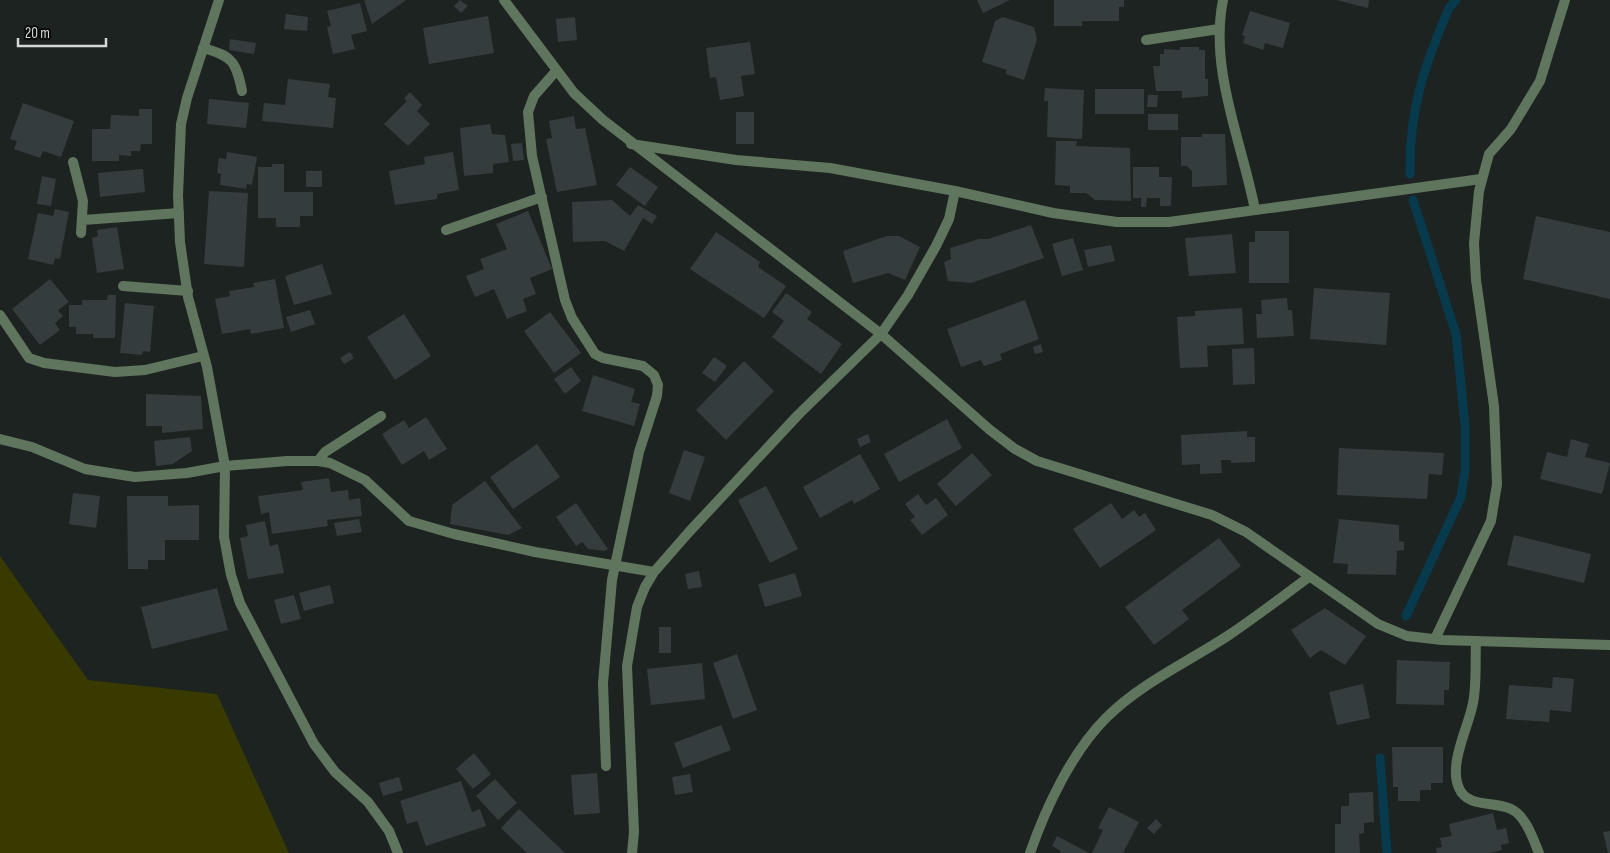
<svg xmlns="http://www.w3.org/2000/svg" width="1610" height="853" viewBox="0 0 1610 853" font-family="'Sofia Sans Condensed',sans-serif">
  <style>
    .green { fill: #383a00 }
    .lines { fill: none; stroke-linecap: round; stroke-linejoin: round }
    .stream { stroke: #073a4d; stroke-width: 9 }
    .building { fill: #353c3d }
    .lane { stroke: #60755d; stroke-width: 10 }
    .street { stroke: #60755d; stroke-width: 10 }
  </style>
  <rect width="100%" height="100%" fill="#1d2321"/>
  <!-- green -->
  <path class="green" d="M0 556 88 680 217 694 289 853H0Z"/>
  <g class="lines">
    <!-- stream -->
    <path class="stream" d="M1410 174C1409 109 1424 67 1449 8L1456 0
      M1406 616 1461 497 1465 470V426L1456 334 1413 200
      M1380 758 1387 853"/>
  </g>
  <!-- building -->
  <path class="building" d="M364 0H406L372 24Z
    M460 0 468 6 461 13 454 6Z
    M977 0H1010L983 13Z
    M1054 0H1124V7H1119V21H1082V26H1054Z
    M1336 0H1369L1368 8Z
    M360 3 367 31 351 35 355 49 333 54 327 27 331 26 327 11Z
    M1250 11 1290 23 1283 48 1265 43 1263 50 1243 43 1245 36 1242 35Z
    M286 14 308 17 307 31 284 29Z
    M488 16 494 53 429 64 423 28Z
    M575 17 577 40 558 42 556 19Z
    M1003 17 1034 27 1037 39 1024 80 1006 74 1007 70 982 62 995 21Z
    M230 39 256 43 254 54 229 50Z
    M750 42 755 74 741 76 744 96 720 100 716 77 710 78 706 48Z
    M1180 47H1199V50H1205V79H1208V96L1182 98V91H1156L1153 66H1160V54H1164V49L1180 50Z
    M288 79 330 84 328 97 336 98 333 128 262 121 264 103 285 105Z
    M1045 88 1084 90 1082 139 1047 137 1048 101H1044Z
    M1095 89H1144V114H1095Z
    M410 92 422 105 417 111 430 124 408 146 384 124 407 101 404 98Z
    M1148 95H1158L1157 107H1147Z
    M209 99 249 103 246 128 207 124Z
    M23 103 74 121 61 157 43 151 40 158 14 149 17 141 10 139Z
    M139 109H152V144H141L140 151H131V156L119 155V161H92V129H110L111 115 139 116Z
    M736 112H754V144H736Z
    M1148 114H1178V130H1148Z
    M574 116 576 129 585 128 597 185 557 192 546 139 552 138 549 121Z
    M490 124 492 134 505 135 509 162 493 164V173L464 176 460 128Z
    M1202 134H1225L1227 185 1192 187V171L1187 166H1181V137H1202Z
    M1056 141H1077L1076 146 1130 148 1131 201 1095 200 1086 193H1070V186L1055 185Z
    M522 143 524 160 513 161 511 144Z
    M227 152 257 157 252 185 247 184 246 189 220 185 221 174 217 173 219 158 226 159Z
    M453 152 459 190 437 194V199L395 205 389 171 425 164 424 157Z
    M272 164H284V192H313V216H300V227H276V218H258V167H272Z
    M630 167 658 187 645 206 616 185Z
    M1133 167H1159V177H1172L1171 206H1160V198H1147L1146 207H1141V198H1133Z
    M143 169 145 192 100 197 98 173Z
    M306 171H322V187H306Z
    M42 176 56 179 51 206 37 204Z
    M209 191 248 193 244 267 204 264Z
    M612 200 630 216 638 205 657 216 652 224 643 218 624 251 605 241 573 242 572 202Z
    M55 209 69 212 60 259 55 258 53 265 28 259 38 213 53 216Z
    M528 211 552 269 530 278 536 294 523 299 527 311 507 319 494 289 475 297 466 276 484 269 480 259 507 249 496 224Z
    M1536 216 1610 232V299L1523 279Z
    M1031 225 1044 258 971 283 948 281 944 262 951 259 950 248 979 239H988Z
    M117 227 124 269 97 273 92 238 98 236 97 230Z
    M1255 231H1289V283H1249V242H1255Z
    M716 232 760 262 758 267 786 286 764 318 690 269Z
    M1232 234 1236 273 1189 276 1185 238Z
    M887 236H899L920 247 905 280 888 273 853 283 843 251Z
    M1073 238 1083 270 1062 276 1052 244Z
    M1111 245 1115 261 1088 267 1084 250Z
    M322 264 332 294 294 305 285 276Z
    M50 279 69 302 58 310 63 316 55 323 60 330 40 345 12 309Z
    M275 279 284 328 251 334 250 329 222 334 215 299 230 296 229 291 254 287 253 283Z
    M1314 288 1390 293 1386 345 1310 339Z
    M786 293 812 312 807 319 842 344 821 374 772 337 784 321 772 312Z
    M108 295H116L115 338H93V334H76V327H69V305H82V300H107Z
    M1287 298 1288 310H1292L1294 336 1257 338 1256 314H1262L1261 300Z
    M1025 300 1039 339 1000 354 1002 360 984 366 981 360 961 367 947 329Z
    M125 303 154 306 150 352 143 351 142 355 120 353Z
    M1242 308 1244 344 1207 346 1208 367 1180 368 1177 317 1195 316V311Z
    M310 310 315 324 291 332 286 317Z
    M550 312 581 353 554 373 524 331Z
    M404 314 431 356 395 380 367 337Z
    M1041 344 1043 352 1035 354 1033 347Z
    M1254 348 1255 384 1233 385 1232 349Z
    M350 352 354 358 344 364 340 358Z
    M714 357 727 366 715 382 702 373Z
    M744 361 774 391 726 440 696 410Z
    M571 367 581 381 565 394 554 379Z
    M593 375 635 389 631 402 640 404 634 426 582 411Z
    M146 394 201 396 203 429 162 433V426H146Z
    M426 417 447 449 429 460 424 451 402 465 382 434 404 420 409 428Z
    M947 419 962 448 899 482 884 454Z
    M1247 431V437H1255V462L1231 463V460H1221L1222 473 1200 474V464L1182 465 1181 435Z
    M868 434 871 442 860 447 857 439Z
    M190 437 192 451 173 464 156 466 154 441Z
    M1571 439 1589 444 1585 457 1610 463 1602 494 1540 479 1547 452 1567 457Z
    M537 444 560 477 513 509 490 477Z
    M1339 448 1444 453 1442 475 1429 474 1427 499 1337 495Z
    M684 450 705 457 690 501 669 493Z
    M972 453 992 475 956 506 937 484Z
    M860 454 880 489 854 504 852 500 820 518 803 487Z
    M329 478 331 492 348 490 349 500 360 498 362 516 327 520 328 526 272 534 269 512 261 514 258 496 303 490 301 482Z
    M485 481 522 528 508 535 450 524 452 505Z
    M766 486 798 549 770 563 738 500Z
    M73 493 100 496 96 528 69 524Z
    M918 494 926 505 936 498 948 515 922 535 910 520 915 517 905 504Z
    M127 496H168V506L199 505V540H165V560H148V569H128Z
    M576 503 608 549 605 551 588 549 582 542 576 546 556 517Z
    M1111 503 1122 519 1134 510 1139 517 1145 513 1156 530 1100 568 1073 529Z
    M359 519 362 532 337 536 334 523Z
    M1339 519 1399 525V541L1404 542V550L1397 551 1396 575 1347 574 1348 564 1333 563Z
    M265 521 270 546 278 544 284 573 248 579 240 538 248 536 246 525Z
    M1514 535 1591 554 1584 583 1507 565Z
    M1219 538 1241 566 1182 610 1189 619 1154 645 1125 607Z
    M699 571 702 587 688 589 685 574Z
    M795 573 802 596 765 607 758 584Z
    M330 585 334 603 304 611 299 593Z
    M217 588 228 630 152 649 141 607Z
    M294 595 301 619 281 624 274 600Z
    M1325 608 1366 636 1345 665 1321 650 1310 658 1291 630Z
    M659 627H671V653H659Z
    M737 654 757 710 733 719 713 663Z
    M1397 660 1450 662 1449 690H1444V705L1396 704Z
    M702 663 705 699 651 705 647 669Z
    M1553 677 1574 679 1571 712 1550 710 1549 722 1506 719 1509 685 1552 688Z
    M1363 684 1370 718 1337 725 1329 692Z
    M721 725 731 750 683 768 674 743Z
    M1392 747H1443V783H1431V790H1420V801H1398V787H1393Z
    M474 753 491 774 473 789 456 769Z
    M597 773 600 813 574 815 571 775Z
    M690 774 693 792 675 795 672 777Z
    M399 777 403 790 383 796 379 783Z
    M495 779 517 803 498 820 476 796Z
    M461 781 472 812 480 809 486 826 426 846 417 821 407 824 400 801Z
    M1373 792 1374 822 1364 823V833L1359 834 1360 853H1335V824H1341V806H1349V793Z
    M1109 807 1139 822 1123 853H1092L1103 830 1098 828Z
    M519 809 565 853H527L501 828Z
    M1493 813 1497 830 1506 828 1509 843 1501 845 1502 850 1490 853H1437L1436 848 1442 847 1440 838 1452 836 1449 824Z
    M1156 819 1162 825 1154 834 1147 828Z
    M1610 831V853H1608L1603 832Z
    M1057 836 1089 853H1060L1061 851 1052 846Z"/>
  <g class="lines">
    <!-- lane -->
    <path class="lane" d="M1223 0C1209 70 1242 142 1255 210
      M1146 40 1219 29
      M203 48C232 56 236 61 242 91
      M556 71 534 96 528 112 532 156 565 300 572 318 595 354 603 358 643 366 654 375 658 385 657 396 639 452 612 580 603 683 606 766
      M73 162 83 201 81 233
      M83 220 179 213
      M446 230 542 197
      M123 286 188 291
      M0 315 29 358 44 363 115 372 145 370 203 356
      M318 461 325 452 381 416
      M1435 639 1491 521 1497 484 1494 406 1476 280 1474 243 1479 191 1489 154 1511 129 1540 81 1565 0
      M1476 641C1475 661 1477 683 1473 703 1469 726 1448 764 1459 788 1467 808 1495 801 1511 809 1526 816 1533 839 1539 853"/>
    <!-- street -->
    <path class="street" d="M219 0 187 98 181 124 178 195 180 242 188 297 207 367 225 466 224 537 231 575 240 603 314 744 335 772 368 802 389 831 398 853
      M504 0 574 93 603 120 881 334 990 430 1015 449 1037 461 1212 515 1246 532 1378 624 1407 636 1442 640 1610 645
      M631 144 736 160 830 168 955 191 1053 213 1117 222H1169L1481 179
      M0 439 32 447 85 469 135 477 187 473 225 466 287 461H318L330 463 365 480 409 521 454 534 535 552 654 572
      M632 853 634 832 627 666 637 607 645 587 654 572 689 532 798 415 881 334 908 295 936 246 949 219 955 191
      M1030 853C1046 807 1072 752 1106 718 1141 683 1188 662 1229 635 1256 617 1283 596 1309 577"/>
  </g>
  <!-- scale -->
  <path d="M18 38v8h88v-8" fill="none" stroke="#d3d7d5" stroke-width="2.5"/>
  <text x="25" y="38" font-size="15" fill="#d3d7d5" stroke="#090c0b" stroke-width="4" paint-order="stroke">20 m</text>
</svg>
